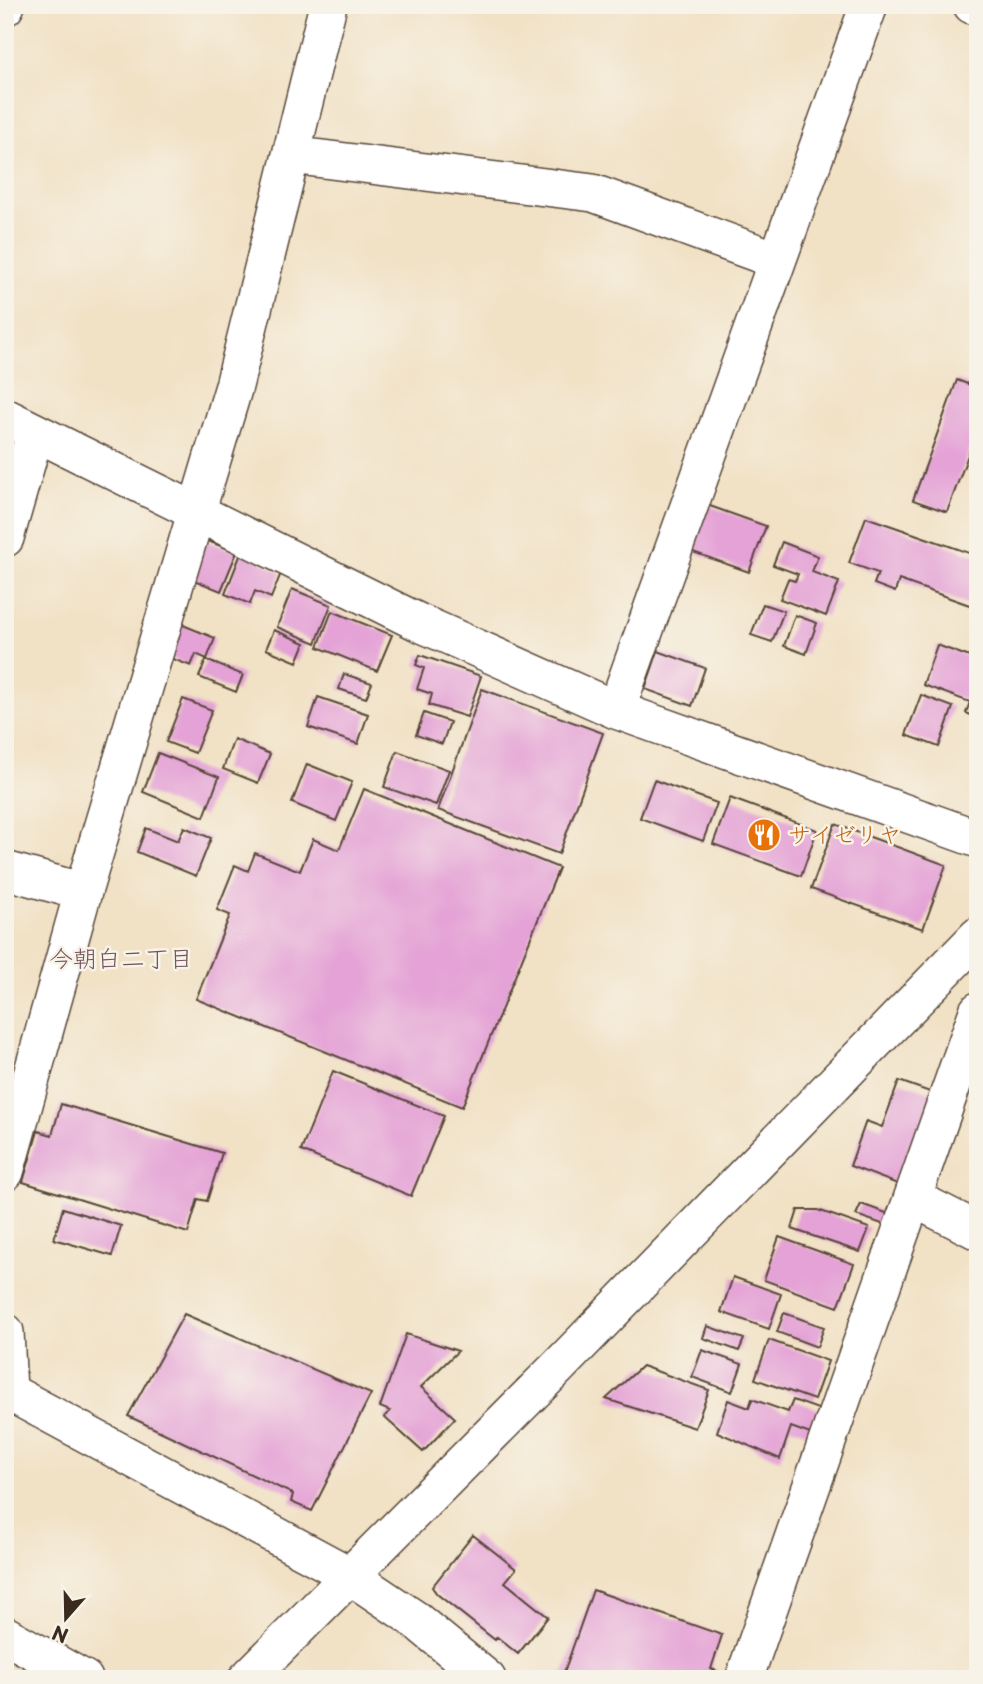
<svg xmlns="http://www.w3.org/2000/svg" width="983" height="1684" viewBox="0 0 983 1684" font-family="'Playpen Sans','Klee One',sans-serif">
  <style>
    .building { fill: #e4a2d6 }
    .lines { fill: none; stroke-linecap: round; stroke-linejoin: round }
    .minor-casing { stroke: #564537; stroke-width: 40 }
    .minor { stroke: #fff; stroke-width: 37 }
    .labels { text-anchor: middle; stroke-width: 5; stroke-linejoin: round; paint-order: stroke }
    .food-label { font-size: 23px; fill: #c56008; stroke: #f7f3e8; text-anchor: start }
    .neighbourhood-label { font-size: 24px; fill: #76545e; stroke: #f7f3e8 }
  </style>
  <rect width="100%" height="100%" fill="#f7f3e8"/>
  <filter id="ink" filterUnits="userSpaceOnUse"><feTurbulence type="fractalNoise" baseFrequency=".0143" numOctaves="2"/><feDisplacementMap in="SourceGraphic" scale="14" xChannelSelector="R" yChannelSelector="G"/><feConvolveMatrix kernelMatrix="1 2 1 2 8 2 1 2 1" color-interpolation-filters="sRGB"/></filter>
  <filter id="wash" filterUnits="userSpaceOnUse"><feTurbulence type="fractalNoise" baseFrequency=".00686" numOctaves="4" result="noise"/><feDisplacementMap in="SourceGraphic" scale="28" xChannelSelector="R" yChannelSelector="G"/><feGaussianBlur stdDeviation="1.57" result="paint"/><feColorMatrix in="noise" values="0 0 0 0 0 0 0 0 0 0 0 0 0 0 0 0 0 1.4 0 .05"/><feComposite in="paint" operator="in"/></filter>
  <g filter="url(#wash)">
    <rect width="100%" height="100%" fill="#f1e1c5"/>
    <g id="blocks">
      <!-- building -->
      <path class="building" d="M957 380 978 388V428L947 512 913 500Z
        M707 505 766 526 749 572 690 551Z
        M866 517 978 556V608L899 580 895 592 874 584 878 573 849 563Z
        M205 540 237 552 221 591 189 578Z
        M782 542 818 556 812 572 839 582 826 616 780 599 788 579 795 581 798 574 773 565Z
        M242 551 281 573 271 598 255 591 250 604 225 594Z
        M292 589 331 605 316 643 277 627Z
        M763 604 784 611 772 642 751 635Z
        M332 611 392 635 377 671 318 647Z
        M795 615 817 623 806 654 784 646Z
        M178 623 215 638 207 659 196 654 191 666 165 656Z
        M274 630 305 643 297 662 266 649Z
        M937 645 978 660V718L966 713 970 702 923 685Z
        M658 651 705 668 692 706 645 689Z
        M420 655 481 676 467 717 429 705 432 694 417 689 424 668 416 665Z
        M206 660 243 675 236 692 199 677Z
        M344 674 372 683 366 698 339 689Z
        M482 689 603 733 559 854 438 810Z
        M921 695 953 707 939 747 906 735Z
        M318 697 368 714 358 744 308 727Z
        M183 699 212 710 195 753 166 742Z
        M424 713 450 722 442 744 416 735Z
        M234 739 270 754 258 783 223 769Z
        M397 751 449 770 436 805 384 787Z
        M158 753 219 777 204 817 143 792Z
        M307 764 352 782 336 821 292 803Z
        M654 780 717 803 703 841 640 818Z
        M364 789 559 868 462 1107 196 999 230 915 217 910 235 865 248 871 255 853 300 871 313 839 339 850Z
        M730 798 817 830 801 876 713 844Z
        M835 824 946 865 923 929 811 889Z
        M184 827 211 838 196 876 137 852 146 828 178 841Z
        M333 1071 444 1116 411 1196 301 1151Z
        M899 1081 933 1093 900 1185 850 1166 866 1121 882 1127Z
        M61 1104 222 1153 207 1201 198 1199 188 1233 23 1182 38 1131 52 1135Z
        M861 1204 892 1215 888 1226 856 1215Z
        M63 1208 121 1226 112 1256 54 1239Z
        M798 1210H818L869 1228 860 1252 792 1229Z
        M779 1237 854 1264 838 1307 764 1280Z
        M733 1277 781 1294 769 1329 721 1312Z
        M784 1313 824 1327 817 1347 777 1332Z
        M184 1314 371 1394 312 1511 291 1502 293 1494 128 1416Z
        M707 1326 744 1339 739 1351 703 1338Z
        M406 1334 458 1351 421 1387 455 1418 423 1452 384 1417 390 1411 380 1407Z
        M769 1340 828 1361 814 1400 755 1379Z
        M702 1350 742 1364 732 1392 692 1377Z
        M642 1366 709 1390 695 1428 606 1399Z
        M752 1399 788 1412 793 1400 821 1410 813 1435 791 1427 780 1459 717 1432 728 1400 749 1408Z
        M473 1535 516 1569 505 1582 548 1617 518 1654 497 1637 495 1640 437 1594 432 1587Z
        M593 1590 722 1635 711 1669 717 1671 715 1679 562 1678Z"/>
    </g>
  </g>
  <g filter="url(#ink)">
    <use href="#blocks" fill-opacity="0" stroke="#564537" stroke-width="2"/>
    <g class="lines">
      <defs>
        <path id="minor" d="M972 5 978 7
          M5 7 6 5
          M291 155 593 193 776 260
          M5 417 418 622 616 710 978 839
          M5 538 35 433
          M616 710 869 5
          M5 870 83 892
          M5 1172 83 892 234 386 328 5
          M913 1198 978 1231
          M5 1332 8 1391 5 1397
          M5 1390 349 1575 413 1618 487 1679
          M5 1635 84 1679
          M247 1679 557 1368 978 936
          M744 1679 978 1011"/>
      </defs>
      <!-- minor casing -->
      <use href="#minor" class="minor-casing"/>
      <!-- minor -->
      <use href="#minor" class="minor"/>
    </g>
  </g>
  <!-- icons -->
  <defs>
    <symbol id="restaurant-disc" viewBox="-11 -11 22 22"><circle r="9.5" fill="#e8710a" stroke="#f7f3e8"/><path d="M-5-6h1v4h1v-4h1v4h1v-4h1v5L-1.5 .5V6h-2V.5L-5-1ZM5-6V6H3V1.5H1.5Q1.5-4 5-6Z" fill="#fff"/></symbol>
  </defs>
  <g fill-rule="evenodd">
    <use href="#restaurant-disc" x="745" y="816" width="38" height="38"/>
  </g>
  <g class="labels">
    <!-- food labels -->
    <g class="food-label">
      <text x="788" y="843">サイゼリヤ</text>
    </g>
    <!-- neighbourhood labels -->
    <g class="neighbourhood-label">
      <text x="121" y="967">今朝白二丁目</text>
    </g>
  </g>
  <!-- margin -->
  <rect width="983" height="1684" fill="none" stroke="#f7f3e8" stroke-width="28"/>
  <!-- north arrow -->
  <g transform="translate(66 1618) rotate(200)" stroke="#f7f3e8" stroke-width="5" paint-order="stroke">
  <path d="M0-5L12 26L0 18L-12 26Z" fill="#3b2a1e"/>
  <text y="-10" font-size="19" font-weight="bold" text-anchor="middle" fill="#3b2a1e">N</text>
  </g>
</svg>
